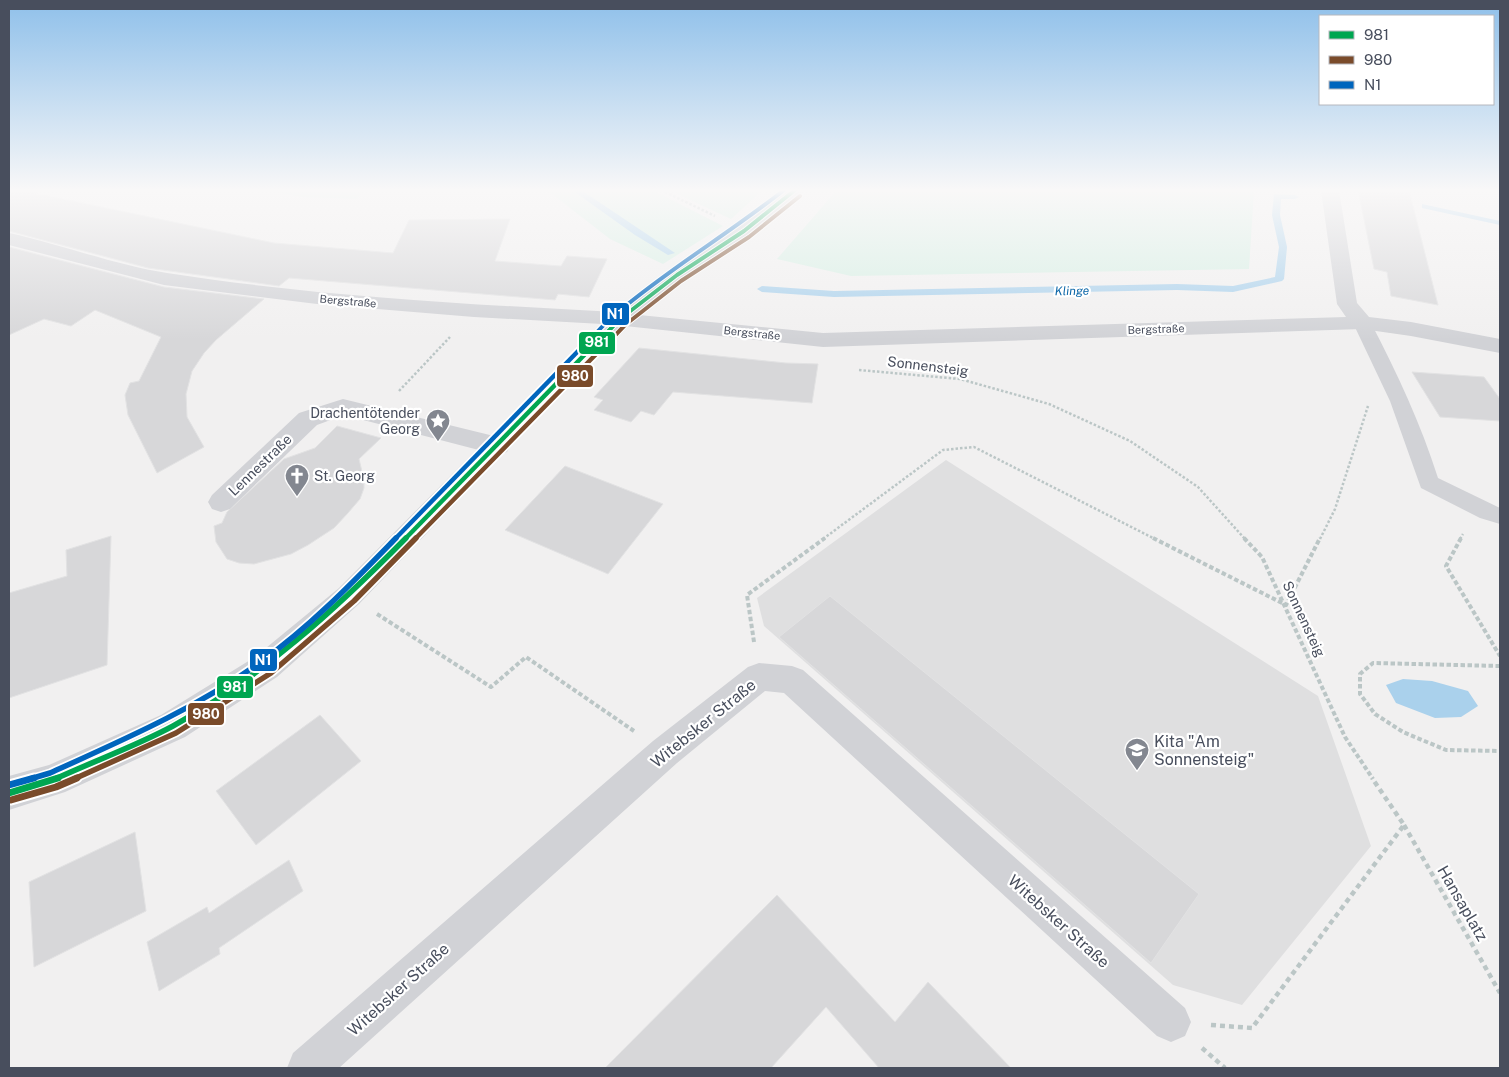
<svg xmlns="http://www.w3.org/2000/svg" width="1509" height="1077" viewBox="0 0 1509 1077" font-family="'Public Sans',sans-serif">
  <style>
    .education { fill: #dfdfe0 }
    .green { fill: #d6efe4 }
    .water { fill: #aad1ec }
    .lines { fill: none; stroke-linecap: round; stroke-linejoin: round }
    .stream { fill: #aad1ec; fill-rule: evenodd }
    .building { fill: #d7d7d9; stroke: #e2e2e3 }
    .path-far2 { stroke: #bbc6c6; stroke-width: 2.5; stroke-dasharray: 2.5 2; stroke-linecap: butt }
    .path-far1 { stroke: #bbc6c6; stroke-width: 4; stroke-dasharray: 4.5 2.5; stroke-linecap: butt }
    .path { stroke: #bbc6c6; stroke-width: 4.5; stroke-dasharray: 5 4; stroke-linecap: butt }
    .service { fill: #d1d2d6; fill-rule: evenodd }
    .pedestrian { fill: #d1d2d6; fill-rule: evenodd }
    .minor { fill: #d1d2d6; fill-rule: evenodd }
    .bus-1-far3-casing { stroke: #fff; stroke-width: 6 }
    .bus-1-far2-casing { stroke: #fff; stroke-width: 8 }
    .bus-1-far1-casing { stroke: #fff; stroke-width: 9 }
    .bus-1-casing { stroke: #fff; stroke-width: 11 }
    .bus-2-far3-casing { stroke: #fff; stroke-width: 6 }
    .bus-2-far2-casing { stroke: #fff; stroke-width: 8 }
    .bus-2-far1-casing { stroke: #fff; stroke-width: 9 }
    .bus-2-casing { stroke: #fff; stroke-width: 11 }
    .bus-3-far3-casing { stroke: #fff; stroke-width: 6 }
    .bus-3-far2-casing { stroke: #fff; stroke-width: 8 }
    .bus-3-far1-casing { stroke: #fff; stroke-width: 9 }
    .bus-3-casing { stroke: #fff; stroke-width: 11 }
    .bus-1-far3 { stroke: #00a651; stroke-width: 4 }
    .bus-1-far2 { stroke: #00a651; stroke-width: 4.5 }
    .bus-1-far1 { stroke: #00a651; stroke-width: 5.5 }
    .bus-1 { stroke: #00a651; stroke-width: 7 }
    .bus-2-far3 { stroke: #7a4b2a; stroke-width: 4 }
    .bus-2-far2 { stroke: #7a4b2a; stroke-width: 4.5 }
    .bus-2-far1 { stroke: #7a4b2a; stroke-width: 5.5 }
    .bus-2 { stroke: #7a4b2a; stroke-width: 7 }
    .bus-3-far3 { stroke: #0065bd; stroke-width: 4 }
    .bus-3-far2 { stroke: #0065bd; stroke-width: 4.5 }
    .bus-3-far1 { stroke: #0065bd; stroke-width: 5.5 }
    .bus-3 { stroke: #0065bd; stroke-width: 7 }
    .labels { text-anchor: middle; stroke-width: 4.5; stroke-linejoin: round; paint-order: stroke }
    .far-street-label { font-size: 11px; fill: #484e5d; stroke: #fff }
    .far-water-label { font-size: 12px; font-style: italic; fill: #0e68a9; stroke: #fff }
    .street-label { font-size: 14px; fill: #484e5d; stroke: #fff }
    .poi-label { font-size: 14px; fill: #484e5d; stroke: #fff; text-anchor: end }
    .near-street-label { font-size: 16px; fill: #484e5d; stroke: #fff }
    .near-poi-label { font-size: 16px; fill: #484e5d; stroke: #fff; text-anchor: start }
    .line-badge { stroke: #fff; stroke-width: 2 }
    .badge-label { font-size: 14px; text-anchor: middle; font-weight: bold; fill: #fff }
  </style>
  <rect width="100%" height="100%" fill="#f1f0f0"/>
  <!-- education -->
  <path class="education" d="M946 460 1318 696 1371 846 1242 1005 1173 985 764 626 757 598Z"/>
  <!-- green -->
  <path class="green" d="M262 190H363L357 199 302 197Z
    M547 190H652L723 226 663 264 610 239Z
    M669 190H763L731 219Z
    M837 190H1254L1249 269 851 276 777 259Z"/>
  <!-- water -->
  <path class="water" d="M1403 679 1432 681 1468 691 1478 706 1461 717 1435 718 1396 703 1386 685Z"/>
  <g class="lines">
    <!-- stream -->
    <path class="stream" d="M572 190H581L675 253 668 255 635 235Z
      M1274 194 1295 195 1299 197 1295 199H1281L1280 215 1287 247 1284 279 1282 281 1233 292 1177 290 834 297 762 292 757 289 762 286 834 291 1177 284 1233 286 1275 277 1279 247 1272 215Z
      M1422 204 1500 221V225L1422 208Z"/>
  </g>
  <!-- building -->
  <path class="building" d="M9 190H20L274 243 393 253 409 220 510 219 495 261 561 266 567 256 607 259 589 297 558 294 555 300 289 278 279 286 148 268 9 231Z
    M1358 190H1409L1438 305 1391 296 1387 272 1374 269Z
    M9 247 164 287 264 299 216 340 204 353 192 371 186 394 187 417 204 447 157 473 128 415 125 395 130 383 139 381 161 337 95 310 71 326 44 319 9 335Z
    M639 348 786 363 818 364 812 403 673 392 654 415 641 411 631 422 594 410 603 400 594 397Z
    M1412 372 1484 377 1500 399V421L1440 417Z
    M337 426 381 438 359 459 364 480V488L360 499 348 513 334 528 308 545 291 554 254 564 239 563 227 559 216 542 214 526 222 523 227 512 284 459 315 448Z
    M565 466 663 504 608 574 505 530Z
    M111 536 107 665 9 698V593L67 576 66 550Z
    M830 596 1199 894 1151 963 779 637Z
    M320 715 361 761 256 845 216 791Z
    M135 832 146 911 34 967 29 882Z
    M289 860 303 891 219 948 220 954 159 991 147 942 207 907 209 913Z
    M777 895 895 1022 928 982 1011 1068H879L826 1007 771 1068H605Z"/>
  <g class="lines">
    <!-- path-far2 -->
    <path class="path-far2" d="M661 190 715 216
      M859 370 960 379 1049 404 1130 441 1198 487 1245 539
      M399 391 450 337
      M823 539 943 450 974 447 1155 539
      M1320 539 1335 509 1368 406
      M1460 539 1463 534"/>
    <!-- path-far1 -->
    <path class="path-far1" d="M1153 538 1286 605 1320 538
      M1244 538 1262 557 1345 737 1373 779
      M1461 538 1446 566 1500 656
      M377 614 491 687 526 657 634 731
      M754 642 747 595 825 538
      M1500 666 1373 663 1360 674V694L1375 714 1403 732 1446 750 1500 751"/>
    <!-- path -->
    <path class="path" d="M1404 825 1500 993
      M1211 1025 1252 1028 1404 825 1372 778
      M1202 1048 1225 1068"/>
    <!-- service -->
    <path class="service" d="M1362 318 1368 319 1371 323C1397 373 1421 424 1438 478L1500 508V524L1480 518 1421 488 1390 401 1353 323 1356 319Z"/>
    <!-- pedestrian -->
    <path class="pedestrian" d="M343 399 498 437 507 440 510 446 507 452 498 455 344 415 317 425 230 509 221 512 212 509 208 502 212 495 299 413Z"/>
    <!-- minor -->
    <path class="minor" d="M785 190H804L751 235 684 279 639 315 823 333 1346 317 1337 304 1321 190H1339L1357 303 1369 317 1411 322 1500 339V353L1411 336 1362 329 823 347 625 326 359 604 277 677 185 737 65 792 9 810V776L49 765 161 715 255 657 339 588 602 324 474 317 317 304 164 285 9 245V233C60 244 115 265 167 273 315 296 465 304 615 312 671 270 730 233 785 190Z
      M759 663 792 666 803 670 1185 1008 1191 1022 1185 1036 1171 1042 1157 1036 784 693 765 691 677 763 339 1068H287L293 1053 653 741 748 667Z"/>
    <defs>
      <path id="bus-1-far3" d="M594 346 620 319 677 275 744 231 795 190"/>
      <path id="bus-1-far2" d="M405 539 595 344"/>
      <path id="bus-1-far1" d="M55 779C94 761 136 746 173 726 262 677 336 609 406 538"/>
      <path id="bus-1" d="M9 793 58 778"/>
      <path id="bus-2-far3" d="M605 346 625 325 681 281 749 237 800 196"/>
      <path id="bus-2-far2" d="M415 539 606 344"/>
      <path id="bus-2-far1" d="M74 779 176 733 271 673 354 601 416 538"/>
      <path id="bus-2" d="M11 800 56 787 77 778"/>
      <path id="bus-3-far3" d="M584 346C595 335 605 322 617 313 670 268 730 233 784 190"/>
      <path id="bus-3-far2" d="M395 539 585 344"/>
      <path id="bus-3-far1" d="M30 779 50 773C123 740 197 708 262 661 311 626 354 581 396 538"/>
      <path id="bus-3" d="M9 785 34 778"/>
    </defs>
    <!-- bus-1-far3 casing -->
    <use href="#bus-1-far3" class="bus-1-far3-casing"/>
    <!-- bus-1-far2 casing -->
    <use href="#bus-1-far2" class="bus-1-far2-casing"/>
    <!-- bus-1-far1 casing -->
    <use href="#bus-1-far1" class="bus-1-far1-casing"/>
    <!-- bus-1 casing -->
    <use href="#bus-1" class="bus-1-casing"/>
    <!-- bus-2-far3 casing -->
    <use href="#bus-2-far3" class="bus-2-far3-casing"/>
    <!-- bus-2-far2 casing -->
    <use href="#bus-2-far2" class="bus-2-far2-casing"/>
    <!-- bus-2-far1 casing -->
    <use href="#bus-2-far1" class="bus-2-far1-casing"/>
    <!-- bus-2 casing -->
    <use href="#bus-2" class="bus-2-casing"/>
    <!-- bus-3-far3 casing -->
    <use href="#bus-3-far3" class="bus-3-far3-casing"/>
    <!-- bus-3-far2 casing -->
    <use href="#bus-3-far2" class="bus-3-far2-casing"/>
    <!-- bus-3-far1 casing -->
    <use href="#bus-3-far1" class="bus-3-far1-casing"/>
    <!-- bus-3 casing -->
    <use href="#bus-3" class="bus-3-casing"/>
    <!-- bus-1-far3 -->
    <use href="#bus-1-far3" class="bus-1-far3"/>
    <!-- bus-1-far2 -->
    <use href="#bus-1-far2" class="bus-1-far2"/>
    <!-- bus-1-far1 -->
    <use href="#bus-1-far1" class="bus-1-far1"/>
    <!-- bus-1 -->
    <use href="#bus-1" class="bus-1"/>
    <!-- bus-2-far3 -->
    <use href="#bus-2-far3" class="bus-2-far3"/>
    <!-- bus-2-far2 -->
    <use href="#bus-2-far2" class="bus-2-far2"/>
    <!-- bus-2-far1 -->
    <use href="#bus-2-far1" class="bus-2-far1"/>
    <!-- bus-2 -->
    <use href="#bus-2" class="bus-2"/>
    <!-- bus-3-far3 -->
    <use href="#bus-3-far3" class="bus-3-far3"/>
    <!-- bus-3-far2 -->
    <use href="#bus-3-far2" class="bus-3-far2"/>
    <!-- bus-3-far1 -->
    <use href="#bus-3-far1" class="bus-3-far1"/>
    <!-- bus-3 -->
    <use href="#bus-3" class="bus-3"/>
  </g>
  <!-- sky -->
  <linearGradient id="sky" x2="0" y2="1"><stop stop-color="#8fc0ea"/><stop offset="0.56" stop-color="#f9f8f8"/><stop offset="1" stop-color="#f9f8f8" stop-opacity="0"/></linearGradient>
  <rect width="1509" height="340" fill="url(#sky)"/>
  <!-- icons -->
  <defs>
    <symbol id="sight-pin" viewBox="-11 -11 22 30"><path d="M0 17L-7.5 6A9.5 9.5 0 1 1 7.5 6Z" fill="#838790" stroke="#fff"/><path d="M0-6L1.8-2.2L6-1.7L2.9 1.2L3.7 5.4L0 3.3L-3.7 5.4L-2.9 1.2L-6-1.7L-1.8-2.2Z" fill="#fff"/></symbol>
    <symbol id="church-pin" viewBox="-11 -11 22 30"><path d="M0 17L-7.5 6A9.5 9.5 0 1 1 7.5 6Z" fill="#838790" stroke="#fff"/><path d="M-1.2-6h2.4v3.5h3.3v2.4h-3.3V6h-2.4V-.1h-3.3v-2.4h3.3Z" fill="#fff"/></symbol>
    <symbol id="school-pin" viewBox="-11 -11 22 30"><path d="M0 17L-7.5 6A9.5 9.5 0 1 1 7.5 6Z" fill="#838790" stroke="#fff"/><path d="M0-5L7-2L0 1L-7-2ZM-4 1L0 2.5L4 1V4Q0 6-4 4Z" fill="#fff"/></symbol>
  </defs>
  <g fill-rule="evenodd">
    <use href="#sight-pin" x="424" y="407" width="28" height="38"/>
    <use href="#church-pin" x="283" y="462" width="28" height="38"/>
    <use href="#school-pin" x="1123" y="736" width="28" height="38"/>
  </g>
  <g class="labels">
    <!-- far-street labels -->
    <g class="far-street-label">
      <text transform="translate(348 301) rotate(5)" y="4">Bergstraße</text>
      <text transform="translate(1156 329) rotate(-2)" y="4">Bergstraße</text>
      <text transform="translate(752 333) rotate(6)" y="4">Bergstraße</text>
    </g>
    <!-- far-water labels -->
    <g class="far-water-label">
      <text transform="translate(1072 291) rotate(-1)" y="4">Klinge</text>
    </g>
    <!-- street labels -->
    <g class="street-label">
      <text transform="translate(928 366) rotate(7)" y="5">Sonnensteig</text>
      <text transform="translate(260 465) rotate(-44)" y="5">Lennestraße</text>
      <text transform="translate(1304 619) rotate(65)" y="5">Sonnensteig</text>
    </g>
    <!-- poi labels -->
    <g class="poi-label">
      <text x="420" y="418">Drachentötender<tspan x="420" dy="16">Georg</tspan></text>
      <text x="314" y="481" text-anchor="start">St. Georg</text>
    </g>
    <!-- near-street labels -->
    <g class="near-street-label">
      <text transform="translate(703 723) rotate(-39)" y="6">Witebsker Straße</text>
      <text transform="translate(1463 903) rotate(60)" y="6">Hansaplatz</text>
      <text transform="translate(1059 921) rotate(42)" y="6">Witebsker Straße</text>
      <text transform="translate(398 989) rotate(-42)" y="6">Witebsker Straße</text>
    </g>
    <!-- near-poi labels -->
    <g class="near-poi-label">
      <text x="1154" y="747">Kita "Am<tspan x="1154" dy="18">Sonnensteig"</tspan></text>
    </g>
  </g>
  <g class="line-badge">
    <rect x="601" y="302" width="29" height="24" rx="5" fill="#0065bd"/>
    <rect x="578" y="331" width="38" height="24" rx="5" fill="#00a651"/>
    <rect x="556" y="364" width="38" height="24" rx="5" fill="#7a4b2a"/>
    <rect x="249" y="648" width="29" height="24" rx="5" fill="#0065bd"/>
    <rect x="216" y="675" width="38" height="24" rx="5" fill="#00a651"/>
    <rect x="187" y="702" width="38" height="24" rx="5" fill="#7a4b2a"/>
  </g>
  <g class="badge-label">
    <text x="615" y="319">N1</text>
    <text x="597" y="347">981</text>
    <text x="575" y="381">980</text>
    <text x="263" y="665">N1</text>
    <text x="235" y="692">981</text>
    <text x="206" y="719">980</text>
  </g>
  <!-- border -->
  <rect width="1509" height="1077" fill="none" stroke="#484e5d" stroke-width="20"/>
  <!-- legend -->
  <rect x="1319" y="15" width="175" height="90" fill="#ffffff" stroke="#b6b8be"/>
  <rect x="1329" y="31" width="25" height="8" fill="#00a651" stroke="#b6b8be"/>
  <text x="1364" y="40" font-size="15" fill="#484e5d">981</text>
  <rect x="1329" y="56" width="25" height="8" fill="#7a4b2a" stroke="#b6b8be"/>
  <text x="1364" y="65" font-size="15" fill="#484e5d">980</text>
  <rect x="1329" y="81" width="25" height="8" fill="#0065bd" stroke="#b6b8be"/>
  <text x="1364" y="90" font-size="15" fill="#484e5d">N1</text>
</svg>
